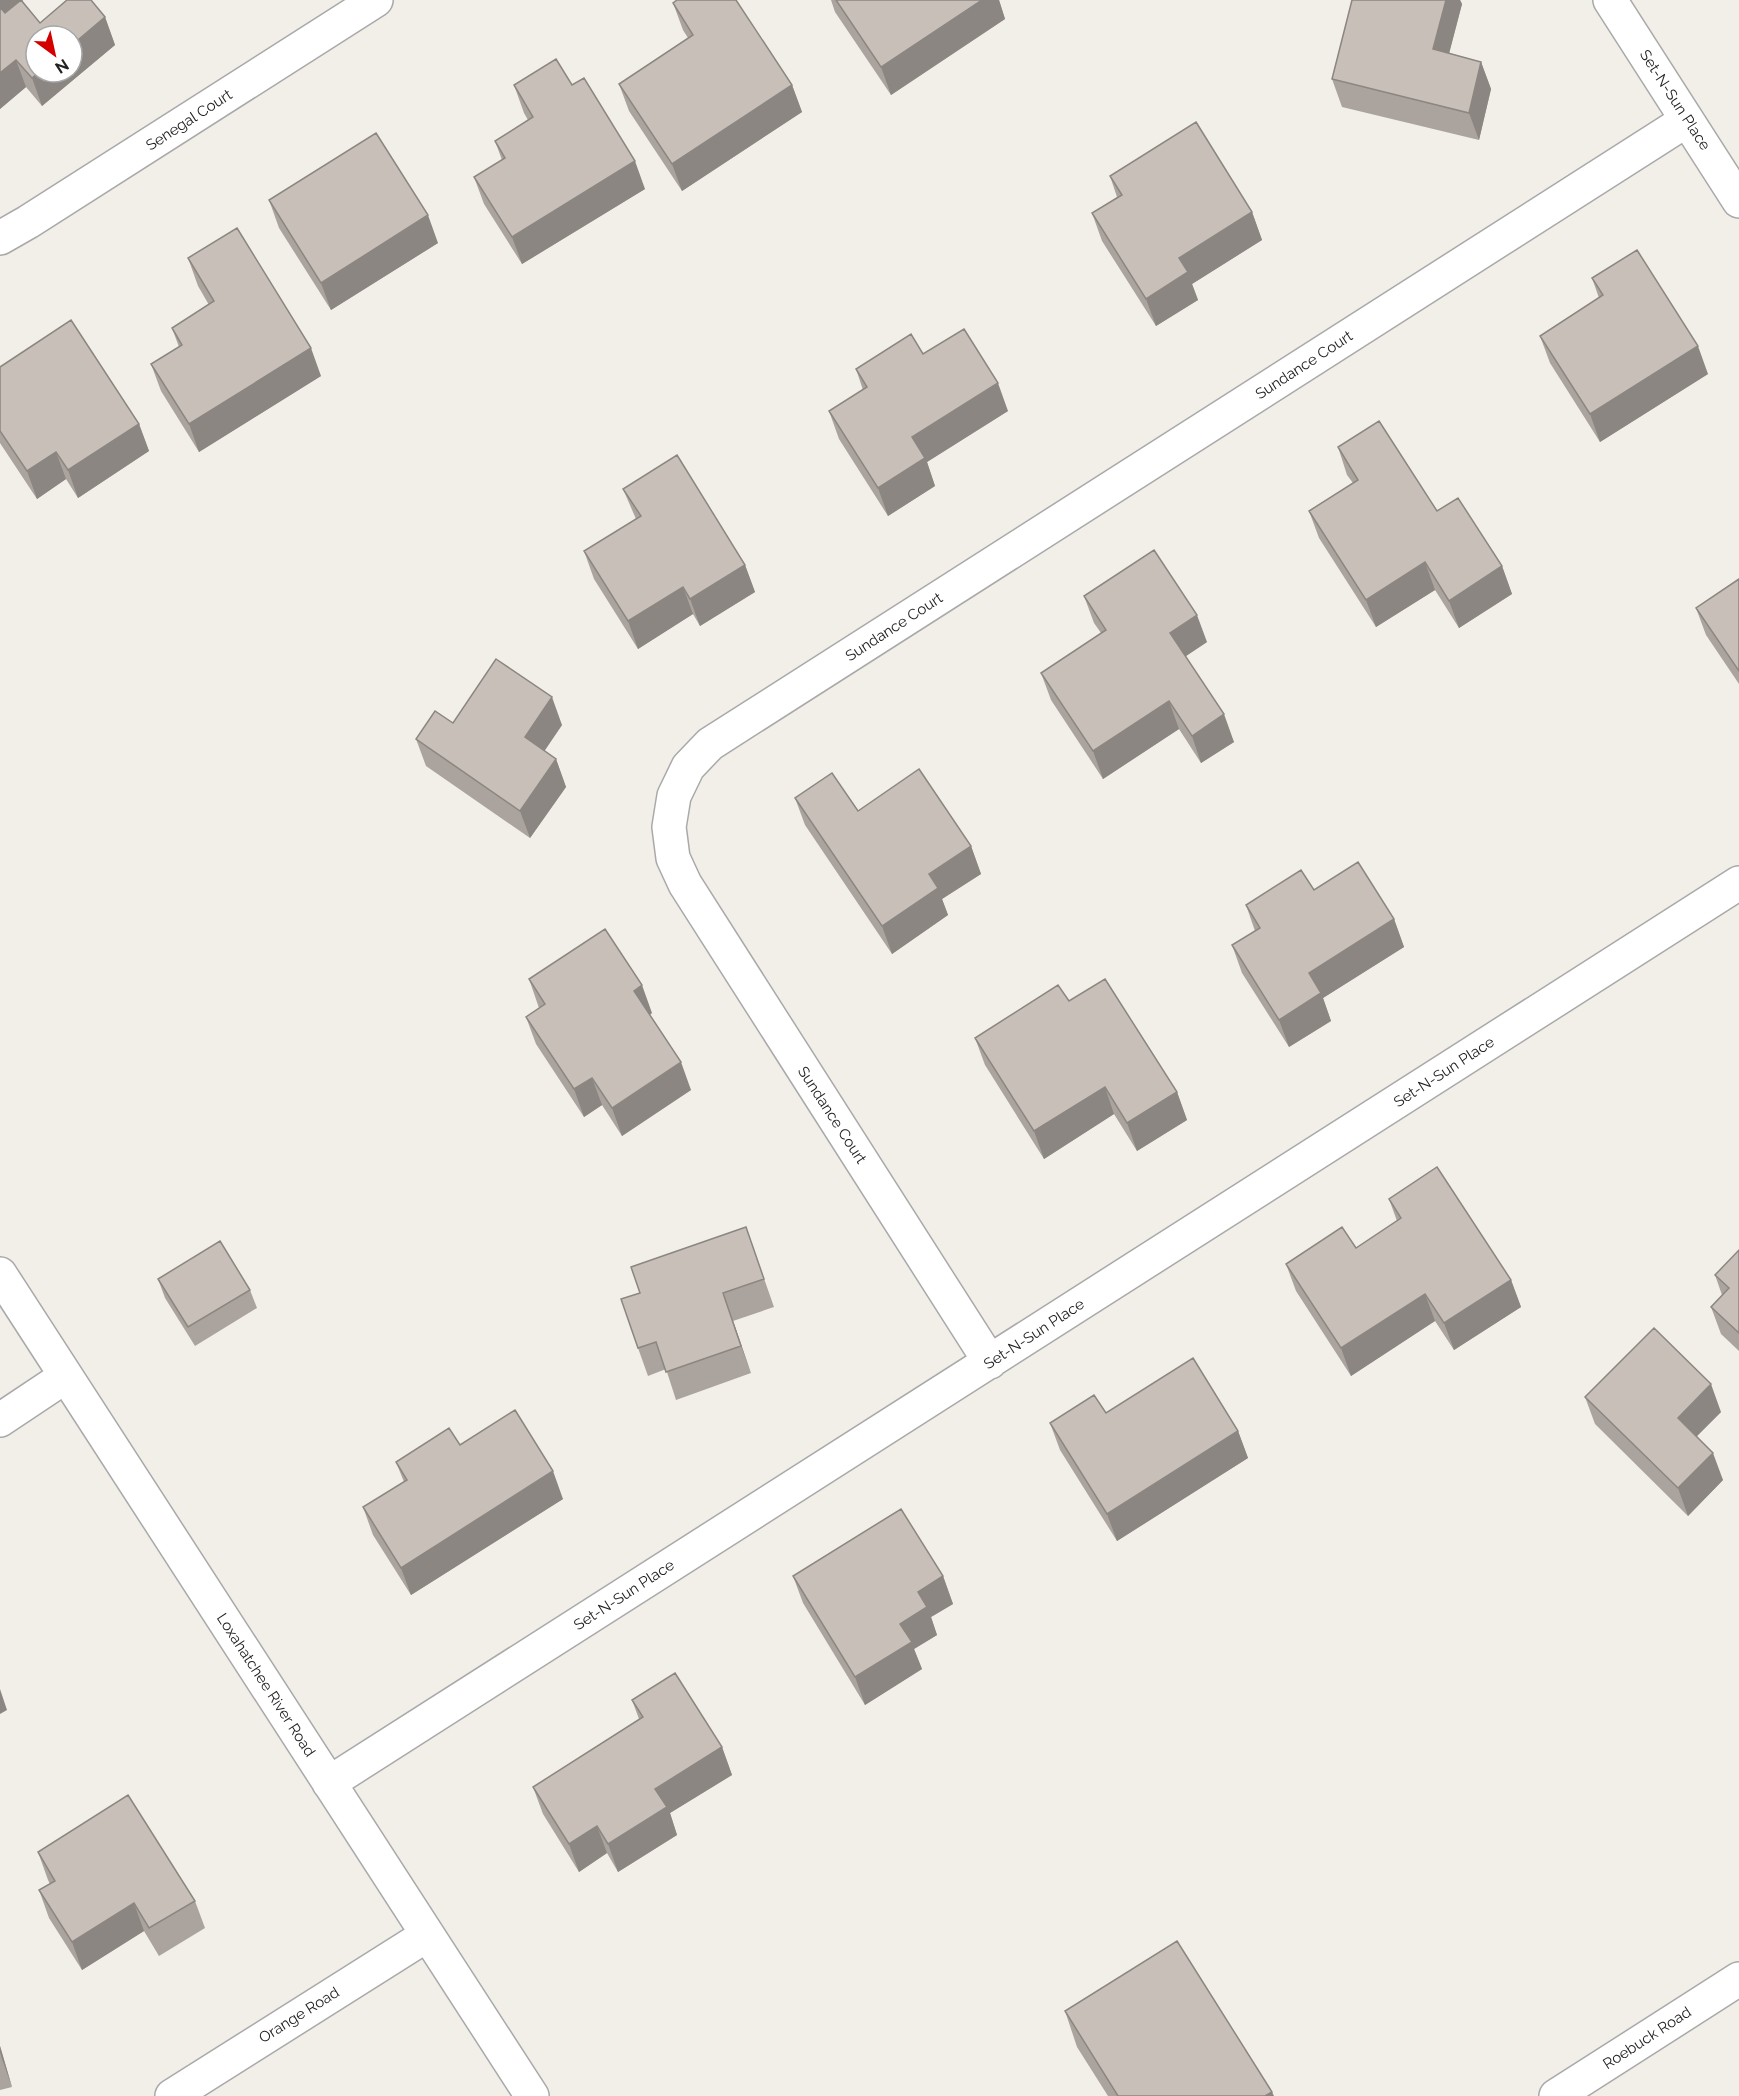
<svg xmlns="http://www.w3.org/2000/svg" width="1739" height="2096" viewBox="0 0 1739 2096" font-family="Raleway,sans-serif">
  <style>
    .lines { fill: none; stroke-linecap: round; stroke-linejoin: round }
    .minor-casing { stroke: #a9a9a9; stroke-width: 36 }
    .minor { stroke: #fff; stroke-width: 33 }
    .wall { fill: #aba49e }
    .shaded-wall { fill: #8b8681 }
    .building { fill: #c7bfb8; stroke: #8b8681; stroke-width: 1.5 }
    .labels { text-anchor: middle; stroke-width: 4.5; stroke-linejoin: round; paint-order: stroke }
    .street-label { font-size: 15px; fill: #222; stroke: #fff }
  </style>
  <rect width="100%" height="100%" fill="#f2efe9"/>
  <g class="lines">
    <defs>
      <path id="minor" d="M1610 0 1739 201
        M0 238 28 222 376 0
        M0 1274 532 2096
        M990 1362 685 884 673 858 669 827 674 796 688 767 710 744 1687 120
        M0 1420 66 1376
        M329 1783 1739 883
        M172 2096 427 1935
        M1556 2096 1739 1979"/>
    </defs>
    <!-- minor casing -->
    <use href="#minor" class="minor-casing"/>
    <!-- minor -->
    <use href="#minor" class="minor"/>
  </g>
  <!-- wall -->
  <path class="wall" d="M0 0H23L22 1 40 23 105 17 115 45 42 106 26 87 0 109Z
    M831 0H999L1005 19 891 95 835 12Z
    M1352 0H1460L1462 4 1449 53 1481 62 1491 89 1479 140 1342 107 1332 79Z
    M673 3 792 85 802 112 682 191 629 111 619 84 688 38 683 30Z
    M514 85H572L645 189 522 264 484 204 474 177 502 160 495 141 528 120 524 113Z
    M1110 176 1252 212 1262 240 1192 284 1198 300 1156 326 1102 241 1092 213 1117 197Z
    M269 200 438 243 331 310 279 228Z
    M188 258 321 376 199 452 161 391 151 364 179 347 172 328 209 305 198 286Z
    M1592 278 1708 374 1600 442 1550 363 1540 336 1599 298Z
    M923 354 1008 411 927 462 935 486 888 516 839 439 829 411 863 390 856 369Z
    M0 367 139 424 149 451 78 498 66 479 37 499 0 443Z
    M1338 447 1437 511 1502 566 1512 594 1459 628 1435 590 1376 627 1319 538 1309 511 1353 483 1347 475Z
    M623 489 745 565 755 592 700 626 693 614 638 649 594 579 584 551 636 519Z
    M1739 579V684L1706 635 1696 608Z
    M1084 596 1207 642 1186 656 1234 742 1201 763 1179 729 1103 779 1051 700 1041 673 1101 633 1094 623Z
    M453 723 562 725 544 751 556 759 566 787 530 838 426 766 416 739Z
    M795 798 858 811 971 846 981 874 942 899 948 915 892 954 805 825Z
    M1314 890 1394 919 1404 947 1323 998 1331 1021 1289 1047 1242 973 1232 945 1255 931 1246 905Z
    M529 979 652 1013 650 1015 691 1090 622 1136 602 1105 584 1117 536 1044 526 1017 539 1008Z
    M1069 1001 1177 1092 1187 1120 1137 1151 1114 1114 1044 1159 985 1065 975 1038Z
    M1389 1199 1511 1280 1521 1307 1454 1350 1435 1321 1351 1376 1296 1291 1286 1264 1356 1248 1397 1221Z
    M746 1227 774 1307 733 1321 751 1373 676 1400 666 1369 648 1376 638 1348 640 1293Z
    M1739 1250V1351L1721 1334 1711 1307 1722 1295 1715 1275Z
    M158 1279 250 1290 257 1308 195 1346 165 1298Z
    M1585 1397 1721 1412 1697 1436 1723 1480 1688 1516 1595 1424Z
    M1106 1413 1238 1431 1248 1458 1117 1541 1060 1450 1050 1423Z
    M460 1445 563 1499 411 1595 373 1535 363 1507 404 1482 396 1462Z
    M793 1576H943L953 1604 931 1617 937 1635 914 1649 922 1669 865 1705 803 1603Z
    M632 1700 722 1747 732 1775 670 1813 677 1835 618 1872 607 1853 579 1872 543 1814 533 1787 639 1719Z
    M38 1852 195 1901 205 1928 159 1956 144 1931 82 1970 49 1918 39 1890 50 1884 48 1880Z
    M1065 2011 1274 2096H1108L1077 2047Z
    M0 2046 12 2087 0 2090Z"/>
  <!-- shaded-wall -->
  <path class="shaded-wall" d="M0 0H23L0 19Z
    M982 0H999L1005 19 891 95 881 67Z
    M1446 0H1460L1462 4 1443 77 1433 49Z
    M105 17 115 45 42 106 32 78 39 72H72V45Z
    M16 60 26 87 0 109V73Z
    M1481 62 1491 89 1479 140 1469 113Z
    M792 85 802 112 682 191 672 164Z
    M635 161 645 189 522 264 512 237Z
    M1252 212 1262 240 1192 284 1198 300 1156 326 1146 299 1179 258Z
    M428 215 438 243 331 310 321 283Z
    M1698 346 1708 374 1600 442 1590 414Z
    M311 348 321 376 199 452 189 424Z
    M998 383 1008 411 927 462 935 486 888 516 878 488 912 437Z
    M139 424 149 451 78 498 68 470Z
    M56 452 66 479 37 499 27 471Z
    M1425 562 1435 590 1376 627 1366 600Z
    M745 565 755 592 700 626 690 599Z
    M1502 566 1512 594 1459 628 1449 601Z
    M683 587 693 614 638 649 628 621Z
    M1197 615 1207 642 1180 660 1170 633Z
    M552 697 562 725 535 765 525 737Z
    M1169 701 1179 729 1103 779 1093 751Z
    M1224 714 1234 742 1201 763 1192 736Z
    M556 759 566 787 530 838 520 811Z
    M971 846 981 874 942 899 948 915 892 954 882 926 929 874Z
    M1394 919 1404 947 1323 998 1331 1021 1289 1047 1279 1020 1309 973Z
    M642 985 652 1013 644 1018 634 991Z
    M681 1062 691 1090 622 1136 612 1108Z
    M592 1078 602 1105 584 1117 574 1089Z
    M1105 1087 1114 1114 1044 1159 1034 1131Z
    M1177 1092 1187 1120 1137 1151 1127 1123Z
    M1511 1280 1521 1307 1454 1350 1444 1323Z
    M723 1293 733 1321 751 1373 741 1346Z
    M1425 1294 1435 1321 1351 1376 1341 1348Z
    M1711 1384 1721 1412 1688 1445 1678 1418Z
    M1238 1431 1248 1458 1117 1541 1107 1514Z
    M1713 1453 1723 1480 1688 1516 1678 1488Z
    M553 1471 563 1499 411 1595 401 1568Z
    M943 1576 953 1604 931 1617 937 1635 914 1649 922 1669 865 1705 855 1677 918 1592Z
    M0 1689 7 1710 0 1714Z
    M722 1747 732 1775 670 1813 677 1835 618 1872 608 1844 655 1789Z
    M597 1826 607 1853 579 1872 569 1844Z
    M134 1903 144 1931 82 1970 72 1942Z
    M0 2046 12 2087 2 2059 0 2052Z
    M1272 2092 1274 2096H1265Z"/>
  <!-- building -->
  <path class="building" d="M21 0 40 23 67 0H91L105 17 72 45V36H36V72H39L32 78 16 60 0 73V7L5 13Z
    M677 0H736L792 85 672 164 619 84 693 35 673 3Z
    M836 0H982L881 67Z
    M1352 0H1446L1433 49 1481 62 1469 113 1332 79Z
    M556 59 572 85 584 78 635 161 512 237 474 177 505 158 495 141 533 117 514 85Z
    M1196 122 1252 212 1179 258 1188 272 1146 299 1092 213 1122 195 1110 176Z
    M376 133 428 215 321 283 269 200Z
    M237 228 311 348 189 424 151 364 182 345 172 328 214 301 188 258Z
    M1637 250 1698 346 1590 414 1540 336 1603 295 1592 278Z
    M71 320 139 424 68 470 56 452 27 471 0 431V367Z
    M964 329 998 383 912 437 925 458 878 488 829 411 867 387 856 369 911 334 923 354Z
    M1379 421 1437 511 1458 498 1502 566 1449 601 1425 562 1366 600 1309 511 1358 480 1338 447Z
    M677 455 745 565 690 599 683 587 628 621 584 551 641 516 623 489Z
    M1154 550 1197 615 1170 633 1224 714 1192 736 1169 701 1093 751 1041 673 1106 630 1084 596Z
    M1739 579V671L1696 608Z
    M496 659 552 697 525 737 556 759 520 811 416 739 435 711 453 723Z
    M919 769 971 846 929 874 938 888 882 926 795 798 832 773 858 811Z
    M1358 862 1394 919 1309 973 1321 993 1279 1020 1232 945 1260 928 1246 905 1301 870 1314 890Z
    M605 929 642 985 634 991 681 1062 612 1108 592 1078 574 1089 526 1017 545 1004 529 979Z
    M1105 979 1177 1092 1127 1123 1105 1087 1034 1131 975 1038 1058 985 1069 1001Z
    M1437 1167 1511 1280 1444 1323 1425 1294 1341 1348 1286 1264 1342 1227 1356 1248 1401 1218 1389 1199Z
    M746 1227 764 1279 723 1293 741 1346 666 1372 656 1342 638 1348 621 1299 640 1293 631 1267Z
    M220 1241 250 1290 188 1327 158 1279Z
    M1739 1250V1333L1711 1307 1729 1288 1715 1275Z
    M1654 1328 1711 1384 1678 1418 1713 1453 1678 1488 1585 1397Z
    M1193 1358 1238 1431 1107 1514 1050 1423 1094 1395 1106 1413Z
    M515 1410 553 1471 401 1568 363 1507 407 1480 396 1462 449 1428 460 1445Z
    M901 1509 943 1576 918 1592 927 1607 900 1624 912 1642 855 1677 793 1576Z
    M675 1673 722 1747 655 1789 667 1807 608 1844 597 1826 569 1844 533 1787 643 1717 632 1700Z
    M128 1795 195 1901 149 1928 134 1903 72 1942 39 1890 55 1881 38 1852Z
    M1177 1941 1272 2092 1265 2096H1118L1065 2011Z"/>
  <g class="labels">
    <!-- street labels -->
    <g class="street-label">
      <text transform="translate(1675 100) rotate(57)" y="5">Set-N-Sun Place</text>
      <text transform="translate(189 120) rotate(-33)" y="5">Senegal Court</text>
      <text transform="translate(1304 365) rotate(-33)" y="5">Sundance Court</text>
      <text transform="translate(894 627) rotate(-33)" y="5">Sundance Court</text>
      <text transform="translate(1444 1072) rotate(-33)" y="5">Set-N-Sun Place</text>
      <text transform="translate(832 1115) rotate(57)" y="5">Sundance Court</text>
      <text transform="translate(1034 1334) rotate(-33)" y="5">Set-N-Sun Place</text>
      <text transform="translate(624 1595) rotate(-33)" y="5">Set-N-Sun Place</text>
      <text transform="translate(266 1685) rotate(57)" y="5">Loxahatchee River Road</text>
      <text transform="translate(299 2015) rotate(-32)" y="5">Orange Road</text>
      <text transform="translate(1647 2038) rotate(-33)" y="5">Roebuck Road</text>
    </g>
  </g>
  <!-- north arrow -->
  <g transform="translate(54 54) rotate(147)"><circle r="28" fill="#ffffff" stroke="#a7a7a7" stroke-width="1.5"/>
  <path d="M0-4.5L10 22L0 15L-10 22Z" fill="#d40000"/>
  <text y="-9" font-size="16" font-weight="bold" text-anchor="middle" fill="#222222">N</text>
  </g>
</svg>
